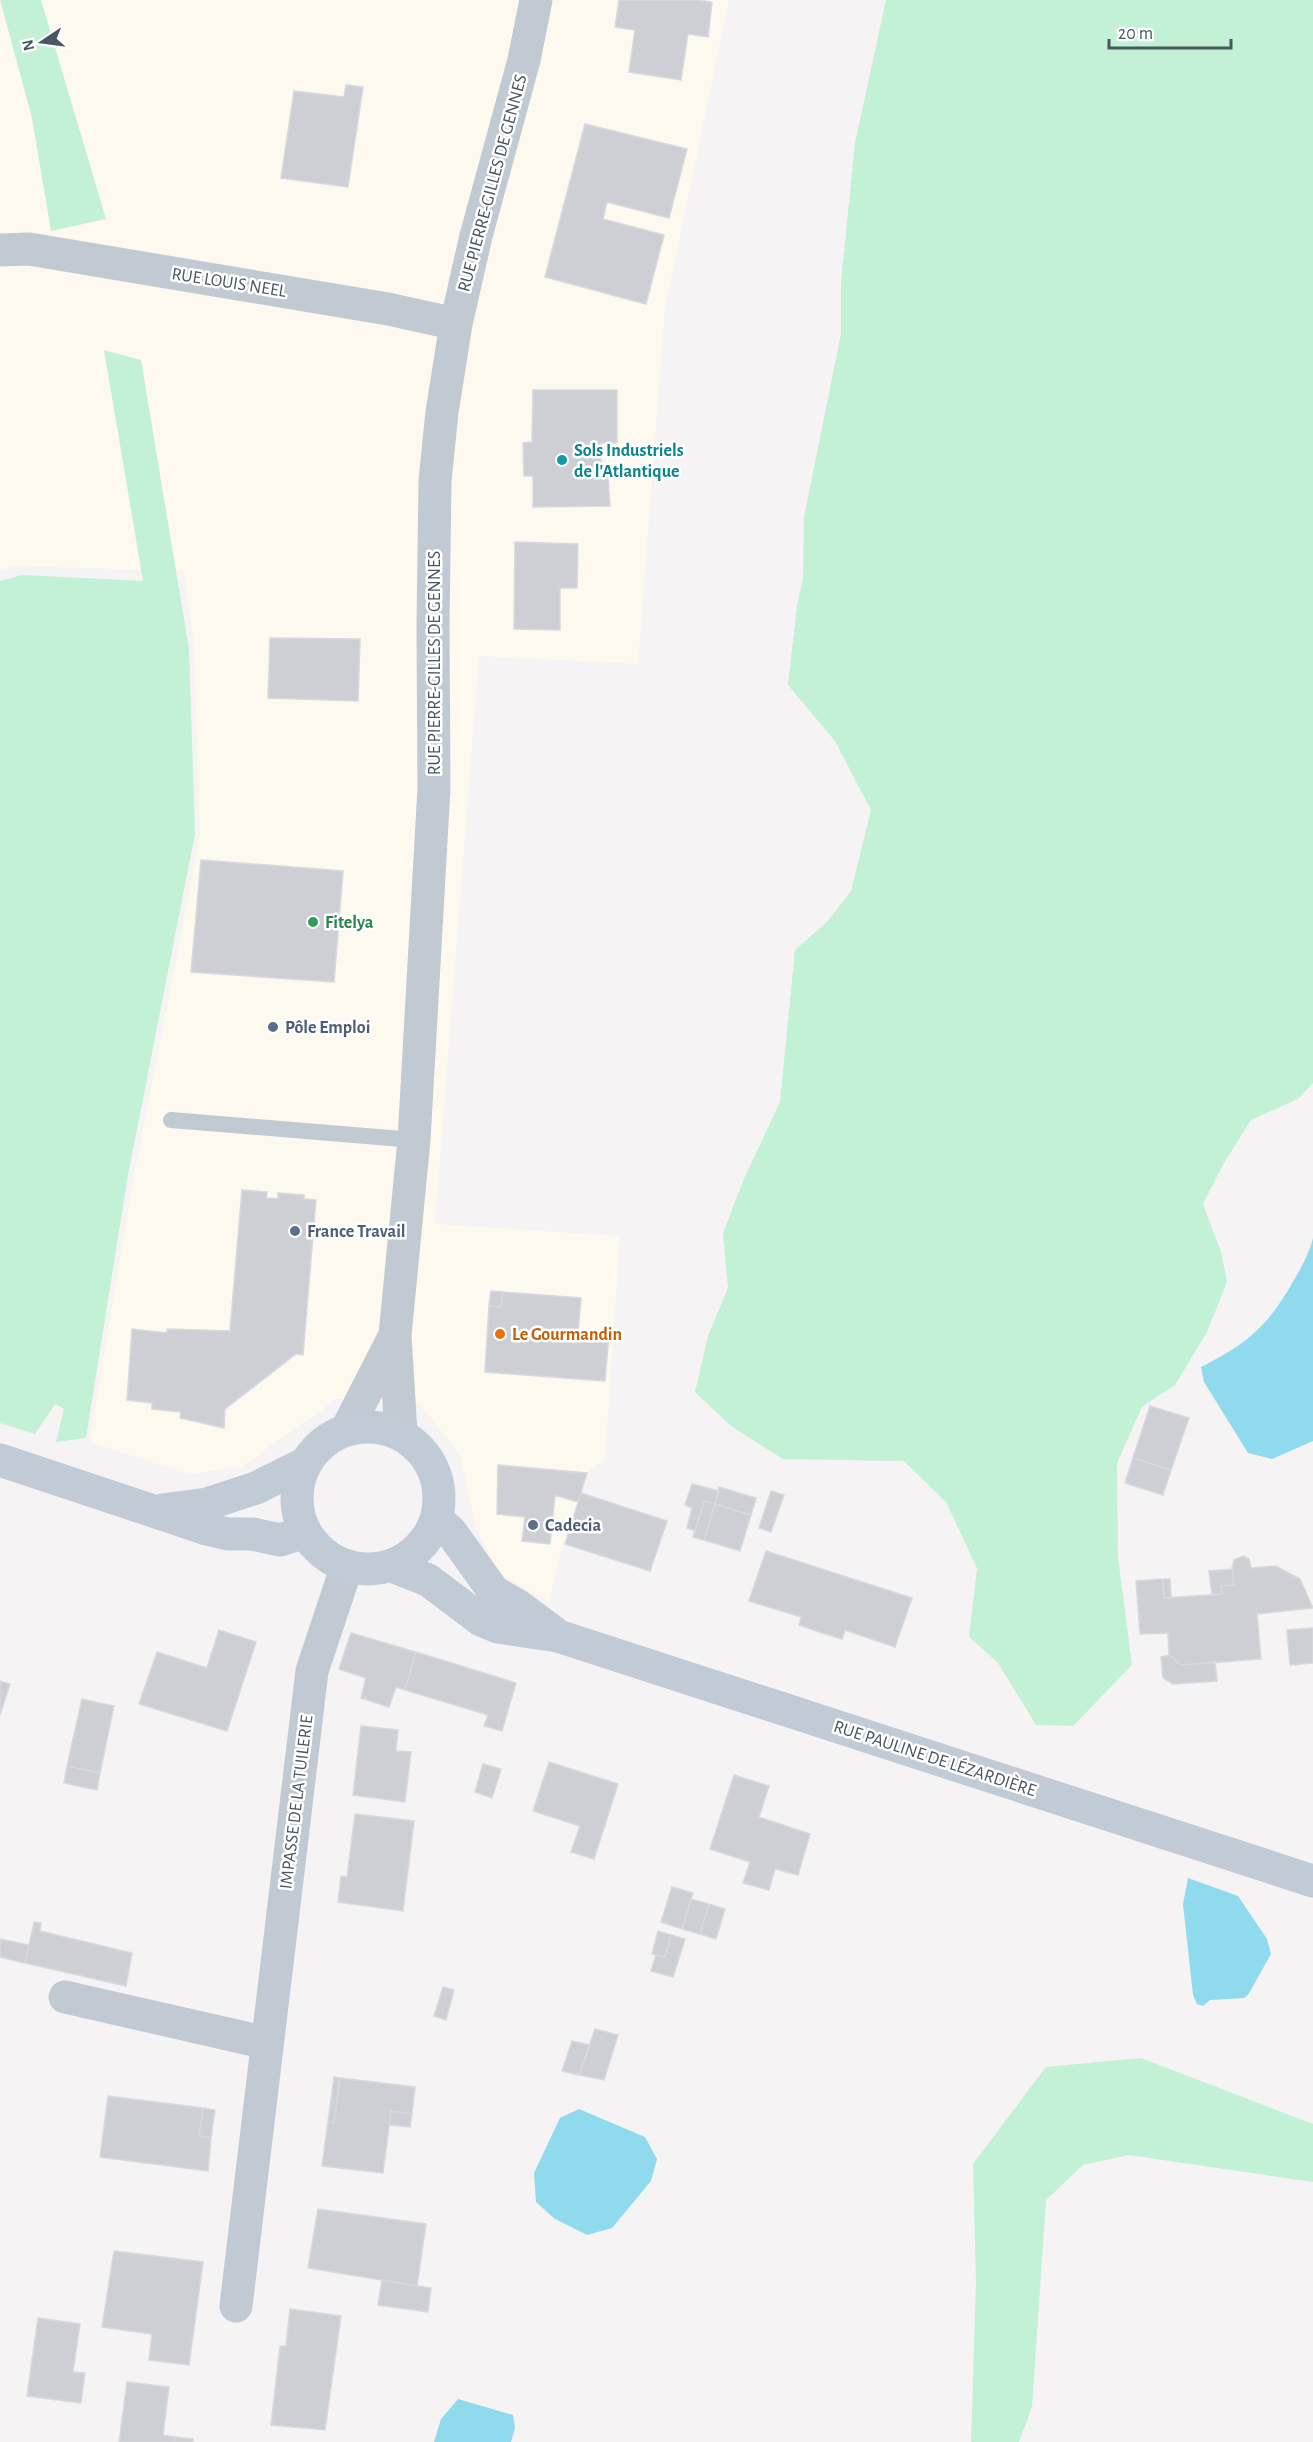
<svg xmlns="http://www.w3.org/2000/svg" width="1313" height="2442" viewBox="0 0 1313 2442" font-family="'Alegreya Sans',sans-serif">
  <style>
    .commercial { fill: #fdf9ef }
    .green { fill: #c3f1d5 }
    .water { fill: #90daee }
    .building { fill: #cdcfd5; stroke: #d7d9de; stroke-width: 1.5 }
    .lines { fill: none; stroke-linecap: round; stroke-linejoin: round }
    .lane { stroke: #c1cad2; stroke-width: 16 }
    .street { stroke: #c1cad2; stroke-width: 33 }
    .secondary { stroke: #c1cbd6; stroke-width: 33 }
    .culture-dot { fill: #0f9aa8; stroke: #fff; stroke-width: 2 }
    .leisure-dot { fill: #2e9e5b; stroke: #fff; stroke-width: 2 }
    .service-dot { fill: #5c6f8a; stroke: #fff; stroke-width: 2 }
    .food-dot { fill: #e8710a; stroke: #fff; stroke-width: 2 }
    .labels { text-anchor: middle; stroke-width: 5; stroke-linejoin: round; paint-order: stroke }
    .street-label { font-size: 18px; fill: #4a5661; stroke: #fff }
    .culture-label { font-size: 18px; font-weight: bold; fill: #0d838f; stroke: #fff; text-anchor: start }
    .leisure-label { font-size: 18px; font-weight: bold; fill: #27864d; stroke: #fff; text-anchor: start }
    .service-label { font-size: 18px; font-weight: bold; fill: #4e5e75; stroke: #fff; text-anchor: start }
    .food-label { font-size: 18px; font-weight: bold; fill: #c56008; stroke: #fff; text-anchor: start }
  </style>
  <rect width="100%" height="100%" fill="#f5f3f3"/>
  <!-- commercial -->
  <path class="commercial" d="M0 0H729L665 309 638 664 479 656 435 1224 620 1236 605 1461 590 1468 561 1550 549 1602 499 1573 476 1528 460 1455 420 1404 337 1399 241 1467 189 1474 89 1442 134 1176 200 836 194 646 184 571 16 566 0 570Z"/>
  <!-- green -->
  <path class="green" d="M0 0H41L106 219 51 231 32 118Z
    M886 0H1313V1083L1298 1099 1251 1120 1224 1163 1203 1204 1221 1252 1227 1282 1207 1332 1175 1385 1142 1407 1117 1463 1118 1557 1132 1665 1073 1726 1036 1725 998 1663 969 1637 977 1568 946 1502 904 1461 783 1459 731 1426 695 1392 708 1336 728 1288 723 1233 744 1179 780 1102 795 950 827 922 851 891 871 810 835 741 788 685 797 606 803 578 804 517 841 334V282L855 143Z
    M104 350 141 360 189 649 195 834 128 1175 86 1438 56 1442 64 1409 55 1404 35 1434 0 1423V581L22 575 143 581Z
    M1141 2058 1313 2124V2182L1129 2155 1083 2165 1046 2200 1032 2407 1019 2442H971L976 2283 973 2164 1046 2067Z"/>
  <!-- water -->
  <path class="water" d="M1313 1238V1441L1272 1459 1248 1453 1204 1382 1201 1367C1248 1343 1268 1326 1294 1280 1302 1266 1309 1254 1313 1238Z
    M1188 1878 1238 1896 1267 1939 1271 1954 1248 1995 1244 1998 1210 2000 1203 2006 1197 2004 1193 1995 1183 1904Z
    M579 2109 645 2137 657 2159 651 2181 612 2228 587 2235 555 2219 536 2202 534 2173 560 2118Z
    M458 2399 513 2415 515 2428 511 2442H434L441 2419Z"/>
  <!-- building -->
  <path class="building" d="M619 0H695L712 2 708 37 688 34 681 80 629 72 635 30 615 27Z
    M346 85 363 87 348 187 281 178 294 91 344 97Z
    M585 124 687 149 669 218 607 202 603 219 664 235 646 304 545 277Z
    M533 390H617V443H601V476L608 477 610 506 533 507V476H524L523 443 532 442Z
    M515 542 578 544 577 588H560V630L514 629Z
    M270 638 360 639 358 701 268 698Z
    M201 860 343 871 334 982 191 972Z
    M242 1190 267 1192 266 1198 278 1199V1193L304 1195V1199L316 1200 303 1355 296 1354 225 1409 224 1428 180 1418 181 1412 152 1409V1403L127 1400 132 1329 167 1333V1329L230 1331Z
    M491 1291 503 1292 501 1307 489 1306Z
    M503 1292 581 1298 578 1333 609 1335 605 1381 485 1372 489 1306 501 1307Z
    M1150 1406 1189 1418 1171 1470 1133 1458Z
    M1133 1458 1171 1470 1163 1495 1125 1483Z
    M498 1465 587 1473 578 1502 555 1495 550 1544 522 1541 525 1517 497 1514Z
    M692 1484 719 1491 715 1504 704 1501 695 1531 687 1528 692 1508 685 1505Z
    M719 1487 756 1498 751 1515 715 1504Z
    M771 1491 784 1495 771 1532 759 1528Z
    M581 1493 667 1521 650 1571 565 1544Z
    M704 1501 715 1504 704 1540 693 1537Z
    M715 1504 751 1515 740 1551 704 1540Z
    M766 1551 912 1598 895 1647 845 1630 842 1639 819 1632 799 1625 801 1617 749 1601Z
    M1243 1556 1249 1559 1251 1568 1276 1566 1300 1579 1313 1608 1257 1614 1261 1659 1181 1665 1169 1655 1168 1633 1140 1634 1136 1581 1163 1579 1164 1598 1222 1594 1221 1586 1234 1585 1232 1568 1234 1560Z
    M1232 1569 1234 1585 1221 1586 1222 1594 1212 1595 1209 1571Z
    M1163 1579H1170L1171 1598H1164Z
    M1313 1628V1663L1290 1665 1287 1630Z
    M219 1630 256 1642 227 1731 139 1704 157 1652 207 1668Z
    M351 1633 416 1652 405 1690 396 1687 389 1707 361 1698 366 1678 339 1669Z
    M416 1652 516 1683 502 1731 484 1726 488 1715 405 1690Z
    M1169 1655 1181 1665 1215 1662 1217 1681 1173 1684 1163 1678 1161 1657Z
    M0 1681 10 1684 0 1715Z
    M82 1699 114 1706 100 1773 67 1766Z
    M361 1726 398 1730 396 1751 411 1752 405 1802 353 1795Z
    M549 1762 618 1784 594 1859 571 1852 580 1826 533 1811Z
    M483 1764 501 1769 492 1798 475 1792Z
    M67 1766 100 1773 97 1790 64 1783Z
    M734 1775 769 1786 759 1817 810 1834 798 1875 775 1869 769 1890 743 1883 750 1862 710 1849Z
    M355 1814 414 1821 403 1911 338 1902 341 1876 347 1877Z
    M672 1887 693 1893 682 1929 661 1922Z
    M691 1899 709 1904 700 1934 682 1929Z
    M709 1904 725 1909 716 1939 700 1934Z
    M34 1922 41 1923 40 1931 132 1953 126 1986 25 1963Z
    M658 1931 671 1935 665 1957 652 1954Z
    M671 1935 685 1939 673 1977 651 1971 656 1955 665 1957Z
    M0 1939 29 1945 25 1963 0 1957Z
    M443 1987 454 1990 446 2020 434 2016Z
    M595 2029 618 2035 604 2080 579 2075Z
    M572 2041 590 2045 579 2075 562 2071Z
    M334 2077 340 2078 334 2123 328 2122Z
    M340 2078 415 2087 412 2114 391 2111 383 2173 322 2166 328 2122 334 2123Z
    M108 2096 203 2108 199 2136 211 2138 208 2171 100 2157Z
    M203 2108 215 2110 211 2138 199 2136Z
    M391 2111 412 2114 410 2127 389 2125Z
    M318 2209 426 2224 417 2286 308 2268Z
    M114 2251 203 2262 189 2365 149 2360 152 2334 102 2327Z
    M382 2280 431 2288 428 2312 378 2305Z
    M290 2309 341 2316 325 2430 271 2425 280 2346H286Z
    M38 2318 80 2324 73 2372 85 2373 81 2403 27 2396Z
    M127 2382 169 2387 163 2435 175 2437 174 2442H119Z
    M175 2437 193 2439V2442H174Z"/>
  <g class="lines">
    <!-- lane -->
    <path class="lane" d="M171 1120 414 1140"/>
    <!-- street -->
    <path class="street" d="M0 250 29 249 388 309 456 324
      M347 1429 394 1337
      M401 1434 395 1335 414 1140 434 788 433 626 435 481 442 412 456 324 476 236 524 60 536 0
      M65 1997 267 2043
      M236 2306 312 1671 347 1566"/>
    <!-- secondary -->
    <path class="secondary" d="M297 1498a71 71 0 1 1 142 0a71 71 0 1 1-142 0Z
      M0 1460 207 1529 228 1534H252L280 1540 305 1532
      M162 1510 207 1504 256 1488 306 1463
      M437 1519 451 1532 494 1592 517 1605 556 1634
      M392 1566 428 1580 481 1620 498 1627 558 1636 1313 1881"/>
  </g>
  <!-- markers -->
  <circle class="culture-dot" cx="562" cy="460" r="6"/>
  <circle class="leisure-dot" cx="313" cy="922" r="6"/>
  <g class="service-dot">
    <circle cx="273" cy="1027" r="6"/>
    <circle cx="295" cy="1231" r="6"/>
    <circle cx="533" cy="1525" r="6"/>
  </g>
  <circle class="food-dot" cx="500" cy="1334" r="6"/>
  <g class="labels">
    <!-- street labels -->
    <g class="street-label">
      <text transform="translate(492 183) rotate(-75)" y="6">RUE PIERRE-GILLES DE GENNES</text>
      <text transform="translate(229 282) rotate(9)" y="6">RUE LOUIS NEEL</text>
      <text transform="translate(434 663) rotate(-90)" y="6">RUE PIERRE-GILLES DE GENNES</text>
      <text transform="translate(935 1758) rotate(18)" y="6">RUE PAULINE DE LÉZARDIÈRE</text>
      <text transform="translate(296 1802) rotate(-83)" y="6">IMPASSE DE LA TUILERIE</text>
    </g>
    <!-- culture labels -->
    <g class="culture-label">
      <text x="574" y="456">Sols Industriels<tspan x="574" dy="21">de l'Atlantique</tspan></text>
    </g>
    <!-- leisure labels -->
    <g class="leisure-label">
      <text x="325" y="928">Fitelya</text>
    </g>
    <!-- service labels -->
    <g class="service-label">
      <text x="285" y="1033">Pôle Emploi</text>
      <text x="307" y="1237">France Travail</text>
      <text x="545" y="1531">Cadecia</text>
    </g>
    <!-- food labels -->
    <g class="food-label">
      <text x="512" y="1340">Le Gourmandin</text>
    </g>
  </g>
  <!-- north arrow -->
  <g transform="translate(42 42) rotate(257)" stroke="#ffffff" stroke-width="4.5" paint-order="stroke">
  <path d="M0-4.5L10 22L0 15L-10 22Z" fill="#4a5661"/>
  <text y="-9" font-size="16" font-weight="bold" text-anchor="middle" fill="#4a5661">N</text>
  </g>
  <!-- scale -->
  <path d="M1109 39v9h122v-9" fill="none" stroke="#4a5661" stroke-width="3"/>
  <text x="1118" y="39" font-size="18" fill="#4a5661" stroke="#ffffff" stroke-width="4.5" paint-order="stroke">20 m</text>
</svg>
